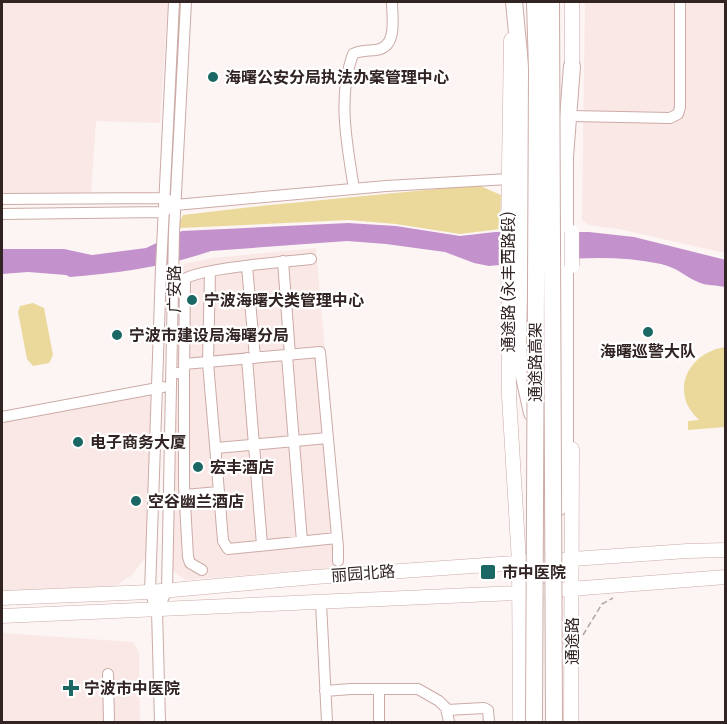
<svg xmlns="http://www.w3.org/2000/svg" width="727" height="724" viewBox="0 0 727 724" font-family="Bitter,'Noto Sans SC',serif">
  <style>
    .built { fill: #f9e8e5 }
    .green { fill: #ebd89b }
    .water { fill: #c392cc }
    .lines { fill: none; stroke-linecap: round; stroke-linejoin: round }
    .minor-casing { stroke: #ccaba7; stroke-width: 12 }
    .major-casing { stroke: #ccaba7; stroke-width: 15 }
    .highway-casing { stroke: #ccaba7; stroke-width: 18 }
    .path { stroke: #afa6a5; stroke-width: 1.5; stroke-dasharray: 6 3; stroke-linecap: butt }
    .minor { stroke: #fff; stroke-width: 10 }
    .major { stroke: #fff; stroke-width: 14 }
    .highway { stroke: #fff; stroke-width: 16 }
    .major-bridge-casing { stroke: #ccaba7; stroke-width: 15; stroke-linecap: butt }
    .highway-bridge-casing { stroke: #ccaba7; stroke-width: 18; stroke-linecap: butt }
    .major-bridge { stroke: #fff; stroke-width: 14 }
    .highway-bridge { stroke: #fff; stroke-width: 16 }
    .poi-dot { fill: #1a6764; stroke: #fff; stroke-width: 2 }
    .labels { text-anchor: middle; stroke-width: 4.5; stroke-linejoin: round; paint-order: stroke }
    .poi-label { font-size: 16px; font-weight: bold; fill: #312423; stroke: #fff; text-anchor: start }
    .street-label { font-size: 16px; fill: #312423; stroke: #fff }
  </style>
  <rect width="100%" height="100%" fill="#fcf5f4"/>
  <!-- built -->
  <path class="built" d="M2 2H168L160 123 96 121 91 195H2Z
    M585 2H725V253L619 229 589 225 582 220Z
    M316 248 344 567 185 580 172 570 180 278 184 264 213 258Z
    M153 395 146 557 132 575 114 587 2 595V420Z
    M2 633 133 642 139 653 140 722H2Z"/>
  <!-- green -->
  <path class="green" d="M478 185 501 195 500 229 460 234 396 224 349 220 180 228 179 223 183 215 260 206Z
    M33 303 44 308 53 355 49 363 33 366 27 359 18 312 20 306Z
    M725 347V427L688 430V421L699 420C669 393 687 353 725 347Z"/>
  <!-- water -->
  <path class="water" d="M348 223 396 226 460 236 495 232H589L634 237 726 260 725 287C717 285 706 286 698 282 684 276 678 268 661 264 604 252 546 261 489 266L474 263 445 252 386 244 347 241 211 251C165 267 118 273 70 277L66 275 28 272 2 274V249H64L92 255 146 248 182 231Z"/>
  <g class="lines">
    <defs>
      <path id="minor" d="M572 116 670 118 678 114 680 107V2
        M354 189C347 144 337 97 353 54 361 50 368 51 376 50 398 47 392 18 392 2
        M2 199 164 198 170 201
        M2 214 163 212 175 205 386 186 509 179
        M283 261 290 355
        M247 266 255 358
        M287 356 302 541
        M247 358 262 545
        M184 364 320 352 338 547V561
        M178 373 184 374V485L188 557 190 563 202 570
        M184 374 185 279C198 269 289 261 311 259
        M2 417 163 387
        M216 448 328 438
        M219 492 223 541 228 549 337 538
        M184 495 219 492 208 363 210 272
        M321 603 327 722
        M157 610 167 591 174 232 186 2
        M108 674 109 722
        M379 689V722
        M325 691 351 689H418L439 701 446 708 449 722
        M447 710 484 708 488 710 489 722
        M160 722 157 610 150 592 161 268 174 2"/>
      <path id="major" d="M572 2V76
        M511 40 508 232 509 396 519 562 520 722
        M2 598 150 592 315 577 687 551 726 550
        M2 616 518 593 726 577
        M571 722 572 449"/>
      <path id="highway" d="M514 2 523 95 518 349 532 413
        M559 507 565 452V157L572 66"/>
    </defs>
    <!-- minor casing -->
    <use href="#minor" class="minor-casing"/>
    <!-- major casing -->
    <use href="#major" class="major-casing"/>
    <!-- highway casing -->
    <use href="#highway" class="highway-casing"/>
    <!-- path -->
    <path class="path" d="M583 635 602 604 613 598"/>
    <!-- minor -->
    <use href="#minor" class="minor"/>
    <!-- major -->
    <use href="#major" class="major"/>
    <!-- highway -->
    <use href="#highway" class="highway"/>
    <defs>
      <path id="major-bridge" d="M572 232V266"/>
      <path id="highway-bridge" d="M551 2 554 722
        M534 722 537 70 535 2"/>
    </defs>
    <!-- major-bridge casing -->
    <use href="#major-bridge" class="major-bridge-casing"/>
    <!-- highway-bridge casing -->
    <use href="#highway-bridge" class="highway-bridge-casing"/>
    <!-- major-bridge -->
    <use href="#major-bridge" class="major-bridge"/>
    <!-- highway-bridge -->
    <use href="#highway-bridge" class="highway-bridge"/>
  </g>
  <!-- markers -->
  <g class="poi-dot">
    <circle cx="213" cy="77" r="6"/>
    <circle cx="192" cy="300" r="6"/>
    <circle cx="648" cy="332" r="6"/>
    <circle cx="117" cy="335" r="6"/>
    <circle cx="78" cy="442" r="6"/>
    <circle cx="198" cy="467" r="6"/>
    <circle cx="136" cy="501" r="6"/>
    <rect x="480" y="564" width="16" height="16" rx="3"/>
    <path d="M68 679h6v6h6v6h-6v6h-6v-6h-6v-6h6z"/>
  </g>
  <g class="labels">
    <!-- poi labels -->
    <g class="poi-label">
      <text x="225" y="83">海曙公安分局执法办案管理中心</text>
      <text x="204" y="306">宁波海曙犬类管理中心</text>
      <text x="129" y="341">宁波市建设局海曙分局</text>
      <text x="648" y="357" text-anchor="middle">海曙巡警大队</text>
      <text x="90" y="448">电子商务大厦</text>
      <text x="210" y="473">宏丰酒店</text>
      <text x="148" y="507">空谷幽兰酒店</text>
      <text x="502" y="578">市中医院</text>
      <text x="84" y="694">宁波市中医院</text>
    </g>
    <!-- street labels -->
    <g class="street-label">
      <text transform="translate(508 282) rotate(-90)" y="6">通途路 (永丰西路段)</text>
      <text transform="translate(174 289) rotate(-90)" y="6">广安路</text>
      <text transform="translate(535 362) rotate(-90)" y="6">通途路高架</text>
      <text transform="translate(363 573) rotate(-4)" y="6">丽园北路</text>
      <text transform="translate(572 641) rotate(-90)" y="6">通途路</text>
    </g>
  </g>
  <!-- border -->
  <rect width="727" height="724" fill="none" stroke="#312423" stroke-width="6"/>
</svg>
